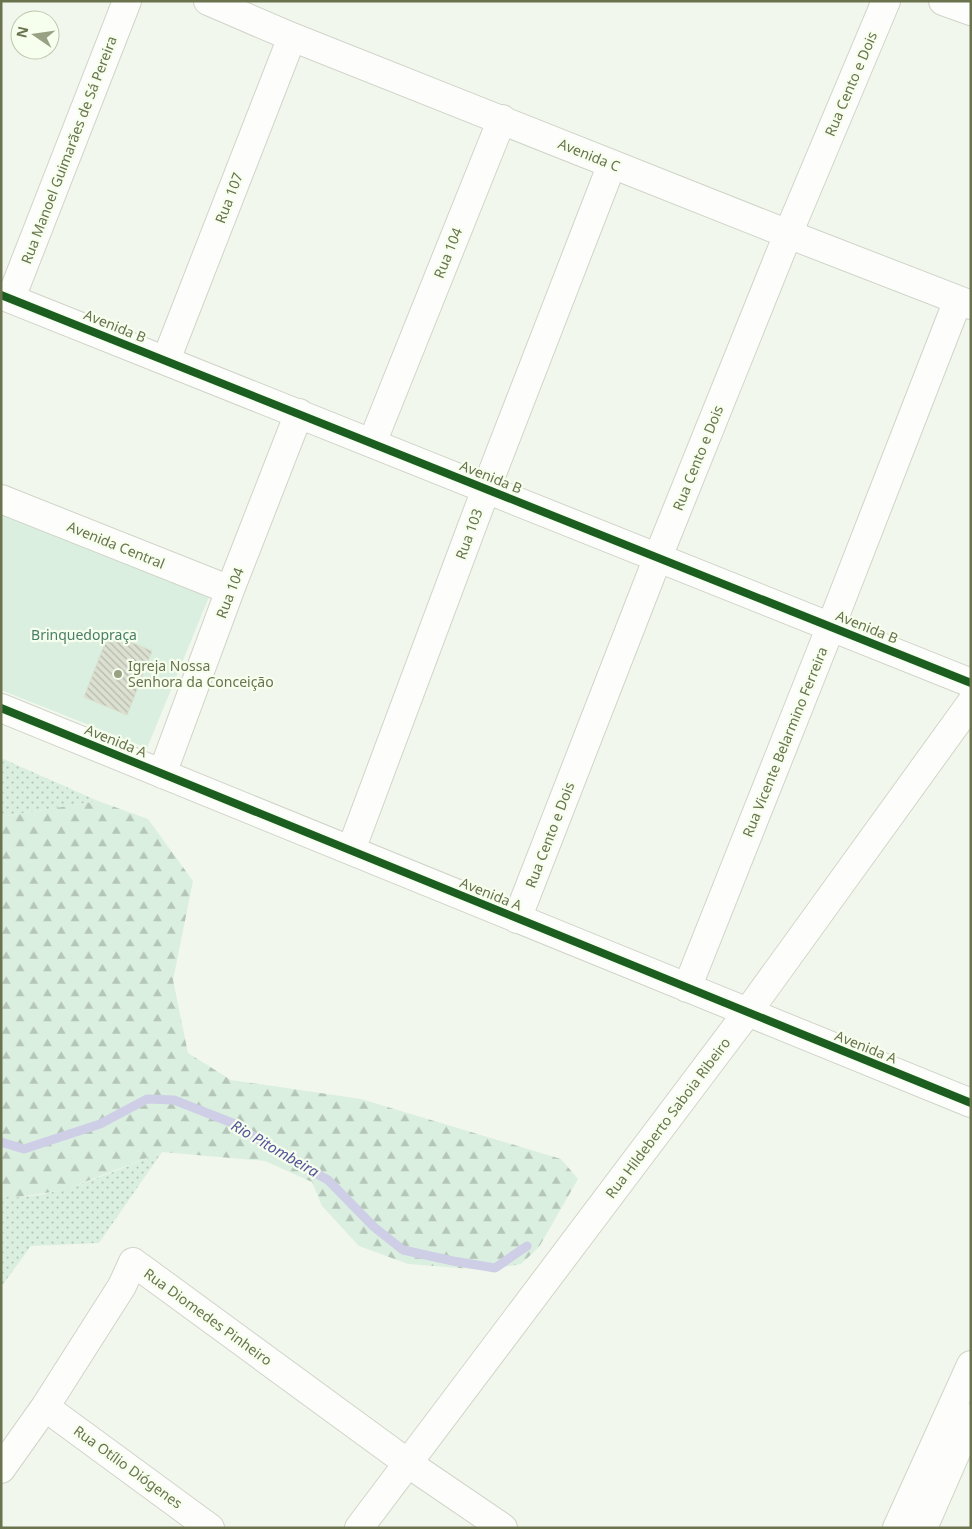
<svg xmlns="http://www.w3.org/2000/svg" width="972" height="1529" viewBox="0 0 972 1529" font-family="'Noto Sans',sans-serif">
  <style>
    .grass { fill: url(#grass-dots) }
    .forest { fill: url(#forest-firs) }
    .park { fill: #daefe0 }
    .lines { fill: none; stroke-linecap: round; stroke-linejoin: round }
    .stream { stroke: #cecee6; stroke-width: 9 }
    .building { fill: url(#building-back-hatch); stroke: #d9dfce }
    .street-casing { stroke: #d0d4c9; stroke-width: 30 }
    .secondary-casing { stroke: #d0d5c7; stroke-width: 30 }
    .street { stroke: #fdfefc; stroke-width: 28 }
    .secondary { stroke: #fdfefc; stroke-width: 28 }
    .cycleway-casing { stroke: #f6feee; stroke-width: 11 }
    .cycleway { stroke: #1b5e20; stroke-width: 8 }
    .poi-dot { fill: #99a185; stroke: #f6feee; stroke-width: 2 }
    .labels { text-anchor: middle; stroke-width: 4.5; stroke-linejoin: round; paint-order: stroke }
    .street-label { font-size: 14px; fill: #6a734d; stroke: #f6feee }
    .park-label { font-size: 14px; fill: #497e68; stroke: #f6feee }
    .poi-label { font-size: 14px; fill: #6a734d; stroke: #f6feee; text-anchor: start }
    .water-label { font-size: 15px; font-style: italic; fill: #565299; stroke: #f6feee }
  </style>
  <defs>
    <pattern id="grass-dots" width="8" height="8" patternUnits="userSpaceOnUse" patternTransform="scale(1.25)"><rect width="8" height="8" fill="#daefe0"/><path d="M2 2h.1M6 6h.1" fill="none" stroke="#b5c6b8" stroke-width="1.8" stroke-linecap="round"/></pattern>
    <pattern id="forest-firs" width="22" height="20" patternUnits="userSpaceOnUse" patternTransform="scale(1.25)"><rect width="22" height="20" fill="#daefe0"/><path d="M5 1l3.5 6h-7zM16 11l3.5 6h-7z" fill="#b5c6b8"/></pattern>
    <pattern id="building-back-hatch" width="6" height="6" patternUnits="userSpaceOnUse" patternTransform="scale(1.25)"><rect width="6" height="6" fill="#dbe0d1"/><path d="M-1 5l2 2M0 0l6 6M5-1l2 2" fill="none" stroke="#b6baac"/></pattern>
  </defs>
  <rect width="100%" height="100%" fill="#f1f7ec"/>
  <!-- grass -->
  <path class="grass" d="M1 758 98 801 1 817Z
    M162 1152 99 1243 31 1246 1 1287V1196C47 1204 118 1169 162 1152Z"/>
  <!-- forest -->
  <path class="forest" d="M98 801 148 819 193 881 173 980 188 1053 231 1080 361 1099 561 1159 578 1179 539 1247 521 1264 485 1270 408 1264 359 1246 322 1206 312 1182 265 1161 162 1152 64 1190 13 1198 1 1196V817Z"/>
  <!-- park -->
  <path class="park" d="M1 512 209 597 147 748 1 690Z"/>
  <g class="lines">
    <!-- stream -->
    <path class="stream" d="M1 1142 24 1149 100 1124 147 1099 174 1100 235 1124 282 1155 328 1180 374 1227 403 1250 453 1261 495 1268 527 1246"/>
  </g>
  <!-- building -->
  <path class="building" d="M109 633 152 651 127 715 84 697Z"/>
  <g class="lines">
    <defs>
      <path id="street" d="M208 1 292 37 788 234 971 305
        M943 1 971 11
        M1 295 971 683
        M11 298 127 1
        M166 360 292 37
        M372 443 502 119
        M1 499 230 590
        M1 708 971 1103
        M162 774 230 590 299 413
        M351 850 486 489 612 164
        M517 919 658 557 788 234 886 1
        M687 988 831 626 958 300
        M45 1407 210 1528
        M1 1469 45 1407 122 1286 133 1262 409 1464 503 1528"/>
      <path id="secondary" d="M359 1528 747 1013 971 703
        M897 1528 971 1365
        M923 1528 971 1418"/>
    </defs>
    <!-- street casing -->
    <use href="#street" class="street-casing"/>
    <!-- secondary casing -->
    <use href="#secondary" class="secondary-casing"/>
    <!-- street -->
    <use href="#street" class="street"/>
    <!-- secondary -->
    <use href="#secondary" class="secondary"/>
    <defs>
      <path id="cycleway" d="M1 295 971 683
        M1 708 971 1103"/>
    </defs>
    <!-- cycleway casing -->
    <use href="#cycleway" class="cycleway-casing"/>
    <!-- cycleway -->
    <use href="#cycleway" class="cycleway"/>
  </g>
  <!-- markers -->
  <circle class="poi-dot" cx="118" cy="674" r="5"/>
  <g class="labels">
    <!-- street labels -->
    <g class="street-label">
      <text transform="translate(851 84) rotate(-67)" y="5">Rua Cento e Dois</text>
      <text transform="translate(69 150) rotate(-69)" y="5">Rua Manoel Guimarães de Sá Pereira</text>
      <text transform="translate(589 155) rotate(22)" y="5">Avenida C</text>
      <text transform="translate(229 198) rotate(-69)" y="5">Rua 107</text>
      <text transform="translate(448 253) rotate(-68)" y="5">Rua 104</text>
      <text transform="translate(115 326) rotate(22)" y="5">Avenida B</text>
      <text transform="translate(698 458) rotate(-68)" y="5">Rua Cento e Dois</text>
      <text transform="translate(491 477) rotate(22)" y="5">Avenida B</text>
      <text transform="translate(469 534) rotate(-70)" y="5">Rua 103</text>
      <text transform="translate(116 545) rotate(22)" y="5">Avenida Central</text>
      <text transform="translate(230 593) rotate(-69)" y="5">Rua 104</text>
      <text transform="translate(867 627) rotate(22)" y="5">Avenida B</text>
      <text transform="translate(116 741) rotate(22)" y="5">Avenida A</text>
      <text transform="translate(785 742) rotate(-68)" y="5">Rua Vicente Belarmino Ferreira</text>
      <text transform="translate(550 835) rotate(-69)" y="5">Rua Cento e Dois</text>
      <text transform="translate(491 894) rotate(22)" y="5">Avenida A</text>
      <text transform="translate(866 1047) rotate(22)" y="5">Avenida A</text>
      <text transform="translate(668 1118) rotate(-53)" y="5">Rua Hildeberto Saboia Ribeiro</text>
      <text transform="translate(208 1317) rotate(36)" y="5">Rua Diomedes Pinheiro</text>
      <text transform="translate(128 1467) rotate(36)" y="5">Rua Otílio Diógenes</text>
    </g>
    <!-- park labels -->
    <g class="park-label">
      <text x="84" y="640">Brinquedopraça</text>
    </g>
    <!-- poi labels -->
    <g class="poi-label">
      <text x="128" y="671">Igreja Nossa<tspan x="128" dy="16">Senhora da Conceição</tspan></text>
    </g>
    <!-- water labels -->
    <g class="water-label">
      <text transform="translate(275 1149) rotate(30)" y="5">Rio Pitombeira</text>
    </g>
  </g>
  <!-- border -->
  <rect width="972" height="1529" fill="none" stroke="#6a734d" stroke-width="5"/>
  <!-- north arrow -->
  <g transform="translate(35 35) rotate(283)"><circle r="24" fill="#f6feee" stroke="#bec6ae"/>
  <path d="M0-4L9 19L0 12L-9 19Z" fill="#99a185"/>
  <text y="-8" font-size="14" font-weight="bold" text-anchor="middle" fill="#6a734d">N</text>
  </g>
</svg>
